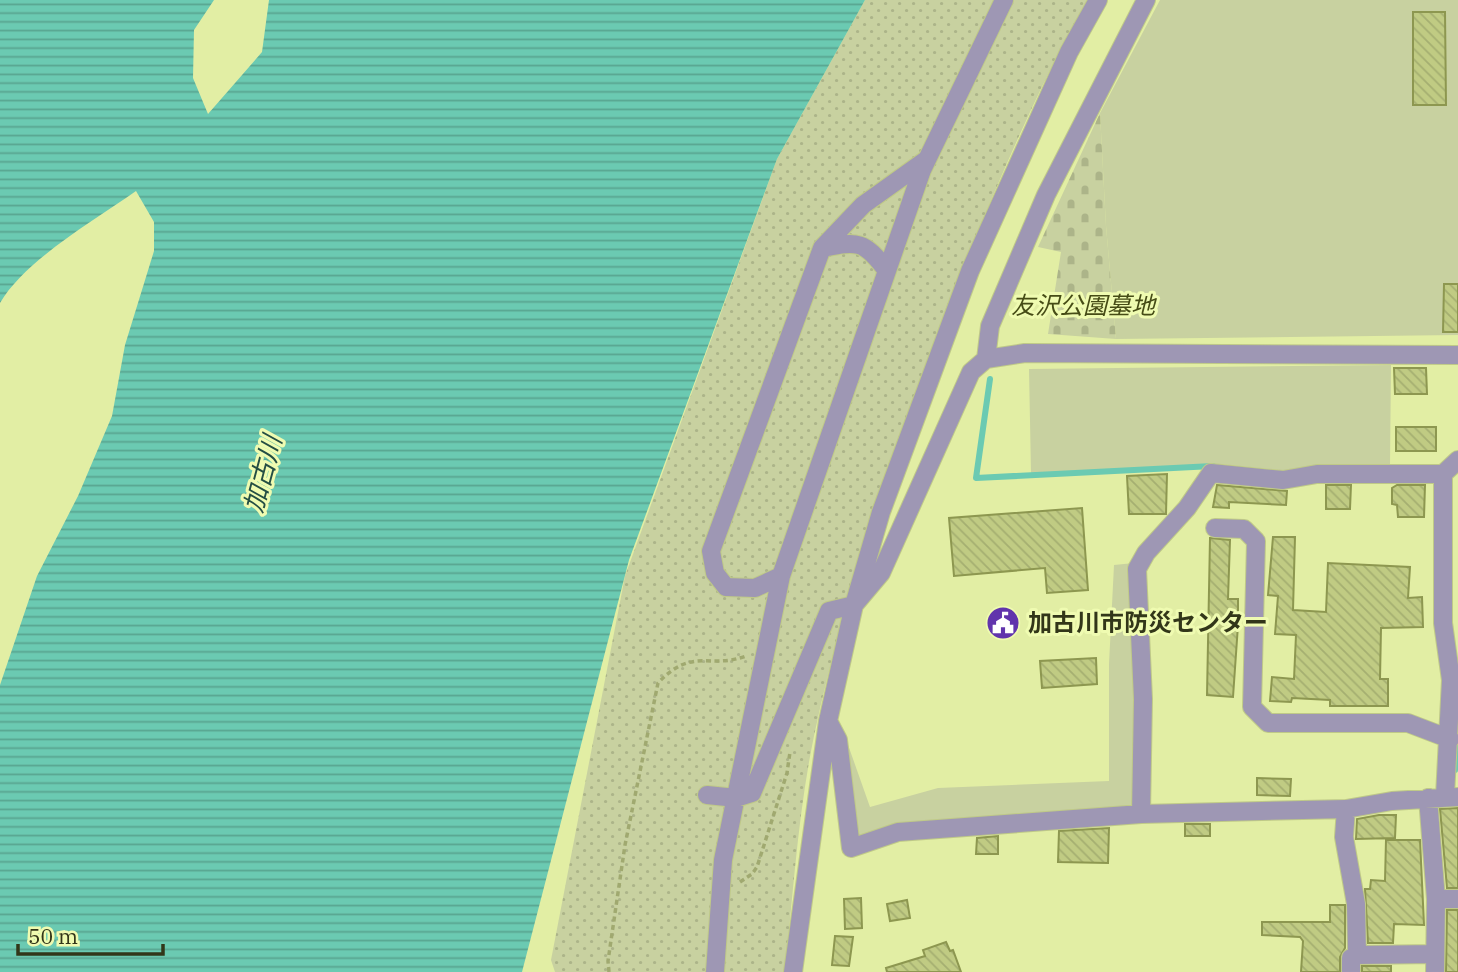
<svg xmlns="http://www.w3.org/2000/svg" width="1458" height="972" viewBox="0 0 1458 972" font-family="'IBM Plex Serif','Noto Sans JP',serif">
  <style>
    .grass { fill: #c8d1a0 }
    .cemetery { fill: url(#cemetery-stones) }
    .park { fill: url(#park-dots) }
    .water { fill: url(#water-rules) }
    .lines { fill: none; stroke-linecap: round; stroke-linejoin: round }
    .stream { stroke: #6bcab2; stroke-width: 6 }
    .building { fill: url(#building-back-hatch); stroke: #8d9750; stroke-width: 2 }
    .minor-casing { stroke: #bfc988; stroke-width: 20 }
    .path { stroke: #a0a970; stroke-width: 3.5; stroke-dasharray: 5 3.5; stroke-linecap: butt }
    .minor { stroke: #9e97b4; stroke-width: 18 }
    .labels { text-anchor: middle; stroke-width: 6; stroke-linejoin: round; paint-order: stroke }
    .park-label { font-size: 24px; font-style: italic; fill: #464c16; stroke: #effbb1 }
    .poi-label { font-size: 24px; font-weight: bold; fill: #323619; stroke: #effbb1; text-anchor: start }
    .water-label { font-size: 26px; font-style: italic; fill: #244e44; stroke: #effbb1 }
  </style>
  <defs>
    <pattern id="cemetery-stones" width="16" height="16" patternUnits="userSpaceOnUse" patternTransform="scale(1.75)"><rect width="16" height="16" fill="#c8d1a0"/><path d="M2 7V4a2 2 0 0 1 4 0v3zM10 15v-3a2 2 0 0 1 4 0v3z" fill="#acb489"/></pattern>
    <pattern id="park-dots" width="8" height="8" patternUnits="userSpaceOnUse" patternTransform="scale(1.75)"><rect width="8" height="8" fill="#c8d1a0"/><path d="M2 2h.1M6 6h.1" fill="none" stroke="#acb489" stroke-width="1.8" stroke-linecap="round"/></pattern>
    <pattern id="water-rules" width="6" height="5" patternUnits="userSpaceOnUse" patternTransform="scale(1.75)"><rect width="6" height="5" fill="#6bcab2"/><path d="M0 2.5h6" fill="none" stroke="#59a590"/></pattern>
    <pattern id="building-back-hatch" width="6" height="6" patternUnits="userSpaceOnUse" patternTransform="scale(1.75)"><rect width="6" height="6" fill="#c0cb83"/><path d="M-1 5l2 2M0 0l6 6M5-1l2 2" fill="none" stroke="#a5af71"/></pattern>
  </defs>
  <rect width="100%" height="100%" fill="#e2eea4"/>
  <!-- grass -->
  <path class="grass" d="M1160 0H1458V335L1116 339 1106 226 1100 113Z
    M1391 365 1390 465H1320L1289 471 1220 464 1031 473 1029 369Z
    M1134 563 1137 806 854 839 842 743 847 742 870 807 938 788 1109 781V664L1114 565Z"/>
  <!-- cemetery -->
  <path class="cemetery" d="M1100 113 1106 226 1116 339 1048 334 1061 252 1038 247Z"/>
  <!-- park -->
  <path class="park" d="M865 0H1087C1016 128 963 265 914 402 875 512 838 622 814 736 798 813 793 894 785 972H555L551 960 625 576 777 159Z"/>
  <!-- water -->
  <path class="water" d="M0 0H214L194 30 193 78 208 114 262 52 269 0H865L777 159 629 560 522 972H0V685L37 576 78 496 112 416 125 345 154 251V222L136 191C95 220 25 260 0 303Z"/>
  <g class="lines">
    <!-- stream -->
    <path class="stream" d="M990 379 976 478 1213 466
      M1455 770 1457 744"/>
  </g>
  <!-- building -->
  <path class="building" d="M1413 12H1445L1446 105H1413Z
    M1444 284H1458V332H1443Z
    M1394 368H1426L1427 394H1395Z
    M1396 427H1436V451H1396Z
    M1167 474 1166 514H1129L1127 476Z
    M1217 485 1287 491 1286 505 1229 502V508L1213 507Z
    M1326 485H1351L1350 509H1326Z
    M1397 485H1425L1424 517H1398L1397 505 1392 504V488Z
    M1082 508 1088 590 1047 593 1045 568 954 576 949 518Z
    M1273 537H1295L1293 610 1326 612 1328 563 1410 567 1408 598 1422 597 1423 627 1381 628 1380 679H1388V706H1330V700L1292 698 1291 702 1270 701 1272 677 1294 679 1296 635 1275 634 1278 596 1268 595Z
    M1210 538 1230 540 1228 599H1238V625L1233 697 1207 695Z
    M1096 658 1097 684 1042 688 1040 661Z
    M1257 778 1291 779 1290 796 1257 795Z
    M1458 808V888H1447L1440 809Z
    M1379 815H1396L1395 838 1356 839 1357 819Z
    M1185 824H1210V836H1185Z
    M1109 828 1108 863 1058 862 1059 831Z
    M998 836V854H976L977 838Z
    M1386 840H1420L1424 925 1394 924 1393 943H1368L1365 889H1370L1371 880 1385 881Z
    M861 898 862 928 845 929 844 899Z
    M907 900 910 918 890 921 887 904Z
    M1330 905H1345V948L1340 957V972H1301L1303 941 1300 937 1262 935V922H1330Z
    M1447 910H1458V972H1446Z
    M835 936 853 937 849 966 832 965Z
    M946 942 950 951 953 950 961 972H887L886 968 925 956 923 950Z
    M1362 966H1391V972H1362Z"/>
  <g class="lines">
    <defs>
      <path id="minor" d="M822 248C858 241 864 240 887 271
        M986 359 990 326 1046 195 1146 0
        M1443 474V623L1451 680 1445 796
        M1215 528 1244 529 1256 541 1252 707 1268 723H1408L1450 739
        M781 576 755 588 726 587 715 573 711 551 822 248 863 205 926 160
        M828 721 838 740 851 848 898 832 1141 814 1346 809 1392 801 1458 797
        M707 795 736 798 752 793 829 611 854 605 881 573 971 372 986 359 1025 353 1458 355
        M1428 798 1436 899
        M1346 809 1344 837 1356 904 1357 955 1351 958V972
        M1141 814 1143 699 1137 569 1146 553 1187 508 1211 473 1283 480 1317 474H1443L1458 460
        M1357 955 1435 954
        M715 972 723 860 781 576 922 170 1004 0
        M793 972 828 721 854 605 881 512 970 271 1069 52 1098 0
        M1435 972 1436 899H1458"/>
    </defs>
    <!-- minor casing -->
    <use href="#minor" class="minor-casing"/>
    <!-- path -->
    <path class="path" d="M740 882 752 874 757 867 787 773 790 752
      M609 972 608 961 625 845 658 683C693 646 708 670 746 656"/>
    <!-- minor -->
    <use href="#minor" class="minor"/>
  </g>
  <!-- icons -->
  <defs>
    <symbol id="civic-disc" viewBox="-11 -11 22 22"><circle r="9.5" fill="#6134ac" stroke="#effbb1"/><path d="M-.6-6.5H3V-4.5H.6V-3L4-1V1h2V6H-6V1h2V-1L-.6-3ZM-1.2 2.5V6h2.4V2.5Z" fill="#fff"/></symbol>
  </defs>
  <g fill-rule="evenodd">
    <use href="#civic-disc" x="984" y="604" width="38" height="38"/>
  </g>
  <g class="labels">
    <!-- park labels -->
    <g class="park-label">
      <text x="1083" y="314">友沢公園墓地</text>
    </g>
    <!-- poi labels -->
    <g class="poi-label">
      <text x="1028" y="631">加古川市防災センター</text>
    </g>
    <!-- water labels -->
    <g class="water-label">
      <text transform="translate(263 474) rotate(-75)" y="9">加古川</text>
    </g>
  </g>
  <!-- scale -->
  <path d="M18 944v10h145v-10" fill="none" stroke="#323619" stroke-width="3.5"/>
  <text x="28" y="944" font-size="21" fill="#323619" stroke="#effbb1" stroke-width="5" paint-order="stroke">50 m</text>
</svg>
